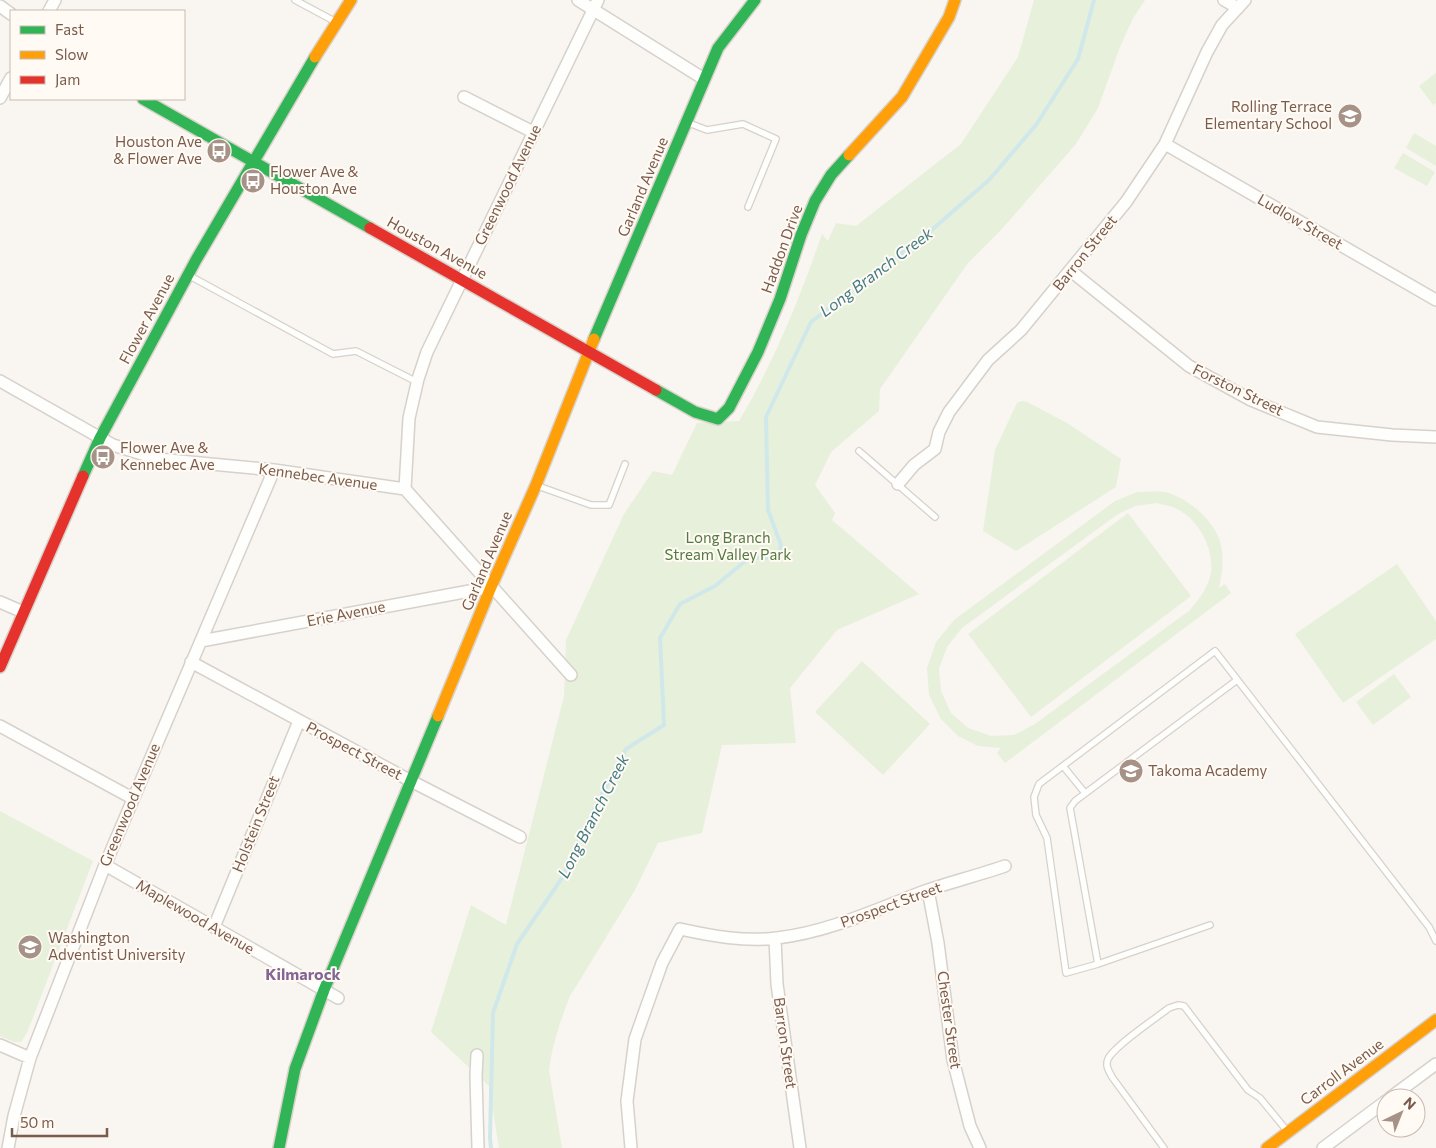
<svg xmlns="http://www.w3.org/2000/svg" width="1436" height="1148" viewBox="0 0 1436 1148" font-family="Commissioner,sans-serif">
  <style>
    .green { fill: #e7f0db; fill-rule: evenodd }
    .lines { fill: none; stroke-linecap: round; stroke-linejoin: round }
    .stream { stroke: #d0e8ea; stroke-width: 4 }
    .lane-casing { stroke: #d7d1cb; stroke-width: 8 }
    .street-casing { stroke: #d7d1cb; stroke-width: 14 }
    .fast-casing { stroke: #d9d2cb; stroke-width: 14 }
    .slow-casing { stroke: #d9d2cb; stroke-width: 14 }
    .jam-casing { stroke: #d9d2cb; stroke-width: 14 }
    .lane { stroke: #fefefd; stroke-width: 5.5 }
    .street { stroke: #fefefd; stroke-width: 11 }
    .fast { stroke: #30b455; stroke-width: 11 }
    .slow { stroke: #ff9f0a; stroke-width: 11 }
    .jam { stroke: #e5322d; stroke-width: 11 }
    .labels { text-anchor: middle; stroke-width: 4; stroke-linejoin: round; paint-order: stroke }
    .poi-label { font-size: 15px; fill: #7a5c4d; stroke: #fffaf3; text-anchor: start }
    .street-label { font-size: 15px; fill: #7a5c4d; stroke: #fffaf3 }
    .park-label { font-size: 15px; fill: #537a41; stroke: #fffaf3 }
    .water-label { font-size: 16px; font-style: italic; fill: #437c86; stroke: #fffaf3 }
    .neighbourhood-label { font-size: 16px; font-weight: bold; fill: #846695; stroke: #fffaf3 }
  </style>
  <rect width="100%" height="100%" fill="#f9f5f0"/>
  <!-- green -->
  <path class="green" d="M1034 0H1145L1132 20 1120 47 1098 108 1076 144 1001 230 968 263 880 389 879 411 831 452 815 485 835 513 832 520 919 594 837 630 790 688 796 743 722 745 702 833 658 843 635 890 570 996C561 1019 552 1045 549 1070L562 1148H499L489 1086 431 1032 471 905 506 925 564 696 566 640 624 514 653 471 672 475 697 423 739 421C775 360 799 300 822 234L828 241 836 223 856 226 961 144 1018 57Z
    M1436 73V103L1433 105 1419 86Z
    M1414 133 1436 146V166L1406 148Z
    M1403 153 1435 172 1427 186 1394 168Z
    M1022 401 1027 402 1067 423 1121 459 1116 487 1016 551 983 531 995 450 1017 403Z
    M1137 492C1146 492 1156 491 1164 492 1188 497 1216 522 1221 545 1224 560 1222 574 1219 588L1225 584 1231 593 1005 763 997 753 1001 748 978 746 958 736 941 719 929 695 927 668 936 642 954 620 1115 501ZM1157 503C1164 505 1173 506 1179 510 1200 522 1214 549 1211 573 1208 588 1199 599 1190 610L1035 724 1014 735 991 736 968 728 951 713 941 691 939 669 947 647 962 628 1118 514 1135 506Z
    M1128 513 1191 596 1031 717 968 634Z
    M1397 564 1436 621V639L1343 703 1295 634Z
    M862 661 930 724 883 775 815 712Z
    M1394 674 1411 697 1373 725 1356 702Z
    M0 811 93 861 27 1033 21 1042H14L0 1036Z"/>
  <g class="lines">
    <!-- stream -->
    <path class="stream" d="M491 1148 490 1138 493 1013 517 944 562 878 592 813 626 749 664 725 660 638 680 604 715 586 749 558H778L781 545 768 510 766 417 811 322 927 234 989 180 1036 125 1078 59 1094 0"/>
    <defs>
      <path id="lane" d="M295 0 336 22
        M686 122 707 130 743 124 776 139 748 207
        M190 276 333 354 356 351 417 382
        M859 451 935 517
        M538 486 591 505H609L625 464
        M1063 766 1085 793
        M1210 925 1098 964 1066 973 1047 838 1036 815 1034 797 1039 784 1215 651 1429 927 1436 941
        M1098 964 1070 808 1075 801 1237 680
        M1164 1148 1112 1077C1109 1071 1105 1066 1108 1059 1114 1046 1156 1018 1169 1008L1178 1005 1184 1006 1248 1090 1260 1098 1288 1132"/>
      <path id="street" d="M578 0 704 79
        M1224 0 1238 8
        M0 6 11 14
        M49 11 55 0
        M464 97 533 132
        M0 98 11 78
        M1165 144 1436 300
        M1071 271 1189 366 1251 400 1317 427 1392 435 1436 437
        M0 381 113 445 158 459 274 470 405 489 571 675
        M898 484 914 465 935 449 939 432 949 412 988 360 1021 330 1126 202 1165 144 1207 52 1222 25 1245 0
        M405 489 409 418 418 379 427 352 598 0
        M0 602 23 612
        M201 641 491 587
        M191 662 411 781 520 837
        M0 726 132 798
        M105 865 338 998
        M928 890 938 943 953 1060 970 1126 980 1148
        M214 927 299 721
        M775 938 777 984 800 1148
        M0 1045 30 1058
        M477 1055 476 1076 478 1148
        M1390 1098 1436 1064
        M8 1148 14 1116 30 1058 105 865 274 470
        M631 1148 627 1101 635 1039 662 963 680 929C712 936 744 942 777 938 829 932 877 909 925 891 951 882 979 875 1005 866
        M1323 1148 1386 1101"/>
      <path id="fast" d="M143 99 370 228
        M594 339 718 48 755 0
        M656 390 695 412 718 419 729 408 758 352 780 299 801 235 815 201 831 175 849 155
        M83 476 100 438 196 260 315 57
        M279 1148 295 1069 324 990 438 716"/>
      <path id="slow" d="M315 57 351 0
        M849 155 902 97 949 17 955 0
        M438 716 491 587 536 485 594 339
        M1267 1148 1436 1020"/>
      <path id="jam" d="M370 228 656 390
        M0 667 83 476"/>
    </defs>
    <!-- lane casing -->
    <use href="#lane" class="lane-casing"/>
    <!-- street casing -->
    <use href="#street" class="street-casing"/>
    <!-- fast casing -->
    <use href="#fast" class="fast-casing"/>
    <!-- slow casing -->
    <use href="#slow" class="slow-casing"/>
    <!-- jam casing -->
    <use href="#jam" class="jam-casing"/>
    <!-- lane -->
    <use href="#lane" class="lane"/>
    <!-- street -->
    <use href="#street" class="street"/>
    <!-- fast -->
    <use href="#fast" class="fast"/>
    <!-- slow -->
    <use href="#slow" class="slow"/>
    <!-- jam -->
    <use href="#jam" class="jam"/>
  </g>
  <!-- icons -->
  <defs>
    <symbol id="school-disc" viewBox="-11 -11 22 22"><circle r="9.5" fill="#a69286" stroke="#fffaf3"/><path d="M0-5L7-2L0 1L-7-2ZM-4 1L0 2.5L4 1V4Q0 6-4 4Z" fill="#fff"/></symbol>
    <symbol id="bus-disc" viewBox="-11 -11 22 22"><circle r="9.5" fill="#a69286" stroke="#fffaf3"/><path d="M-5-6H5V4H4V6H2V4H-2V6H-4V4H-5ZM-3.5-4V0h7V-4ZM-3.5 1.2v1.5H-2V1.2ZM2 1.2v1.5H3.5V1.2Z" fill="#fff"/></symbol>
    <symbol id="university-disc" viewBox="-11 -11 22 22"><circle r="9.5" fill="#a69286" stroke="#fffaf3"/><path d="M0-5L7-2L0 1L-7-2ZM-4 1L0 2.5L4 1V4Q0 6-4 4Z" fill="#fff"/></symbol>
  </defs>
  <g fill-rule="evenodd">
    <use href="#school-disc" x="1336" y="102" width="28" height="28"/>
    <use href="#bus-disc" x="205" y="137" width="28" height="28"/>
    <use href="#bus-disc" x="239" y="167" width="28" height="28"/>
    <use href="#bus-disc" x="89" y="443" width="28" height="28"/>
    <use href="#school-disc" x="1117" y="757" width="28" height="28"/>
    <use href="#university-disc" x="16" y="933" width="28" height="28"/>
  </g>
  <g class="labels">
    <!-- poi labels -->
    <g class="poi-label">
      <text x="1332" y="112" text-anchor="end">Rolling Terrace<tspan x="1332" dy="17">Elementary School</tspan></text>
      <text x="202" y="147" text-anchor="end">Houston Ave<tspan x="202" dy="17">&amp; Flower Ave</tspan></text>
      <text x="270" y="177">Flower Ave &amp;<tspan x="270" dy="17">Houston Ave</tspan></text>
      <text x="120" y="453">Flower Ave &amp;<tspan x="120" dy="17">Kennebec Ave</tspan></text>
      <text x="1148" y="776">Takoma Academy</text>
      <text x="48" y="943">Washington<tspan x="48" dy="17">Adventist University</tspan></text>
    </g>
    <!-- street labels -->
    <g class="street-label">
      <text transform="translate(508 185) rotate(-64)" y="5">Greenwood Avenue</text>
      <text transform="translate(643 187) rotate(-67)" y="5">Garland Avenue</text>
      <text transform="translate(1300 222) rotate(30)" y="5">Ludlow Street</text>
      <text transform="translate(437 248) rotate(29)" y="5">Houston Avenue</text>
      <text transform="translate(782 249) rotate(-70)" y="5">Haddon Drive</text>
      <text transform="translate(1085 253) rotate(-51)" y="5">Barron Street</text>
      <text transform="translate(147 319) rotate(-62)" y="5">Flower Avenue</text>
      <text transform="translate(1238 390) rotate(26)" y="5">Forston Street</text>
      <text transform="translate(318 477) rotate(8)" y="5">Kennebec Avenue</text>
      <text transform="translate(487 561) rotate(-67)" y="5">Garland Avenue</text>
      <text transform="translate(346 614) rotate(-11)" y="5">Erie Avenue</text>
      <text transform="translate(354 751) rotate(28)" y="5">Prospect Street</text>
      <text transform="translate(130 805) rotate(-67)" y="5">Greenwood Avenue</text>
      <text transform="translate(256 824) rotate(-68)" y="5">Holstein Street</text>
      <text transform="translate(891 905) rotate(-20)" y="5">Prospect Street</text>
      <text transform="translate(195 917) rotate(30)" y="5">Maplewood Avenue</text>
      <text transform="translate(949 1020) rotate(82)" y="5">Chester Street</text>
      <text transform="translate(785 1043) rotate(82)" y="5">Barron Street</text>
      <text transform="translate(1342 1072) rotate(-37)" y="5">Carroll Avenue</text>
    </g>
    <!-- park labels -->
    <g class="park-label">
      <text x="728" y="543">Long Branch<tspan x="728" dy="17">Stream Valley Park</tspan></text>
    </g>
    <!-- water labels -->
    <g class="water-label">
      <text transform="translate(876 272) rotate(-37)" y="6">Long Branch Creek</text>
      <text transform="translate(593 816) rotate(-63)" y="6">Long Branch Creek</text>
    </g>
    <!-- neighbourhood labels -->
    <g class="neighbourhood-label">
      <text x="303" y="980">Kilmarock</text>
    </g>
  </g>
  <!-- legend -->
  <rect x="10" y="10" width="175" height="90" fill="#fffaf3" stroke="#cabbb1"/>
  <rect x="20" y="26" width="25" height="8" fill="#30b455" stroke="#cabbb1"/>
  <text x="55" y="35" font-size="15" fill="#7a5c4d">Fast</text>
  <rect x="20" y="51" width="25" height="8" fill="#ff9f0a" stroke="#cabbb1"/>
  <text x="55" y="60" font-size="15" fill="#7a5c4d">Slow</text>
  <rect x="20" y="76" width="25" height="8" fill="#e5322d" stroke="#cabbb1"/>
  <text x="55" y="85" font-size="15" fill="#7a5c4d">Jam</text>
  <!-- north arrow -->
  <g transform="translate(1401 1113) rotate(43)"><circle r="24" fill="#fffaf3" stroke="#cabbb1"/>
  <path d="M0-4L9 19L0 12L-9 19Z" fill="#a69286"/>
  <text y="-8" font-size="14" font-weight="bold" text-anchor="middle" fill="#7a5c4d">N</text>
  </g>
  <!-- scale -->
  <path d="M12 1128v8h95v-8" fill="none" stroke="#7a5c4d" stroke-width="2.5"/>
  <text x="20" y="1128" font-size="15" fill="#7a5c4d" stroke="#fffaf3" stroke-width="4" paint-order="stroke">50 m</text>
</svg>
